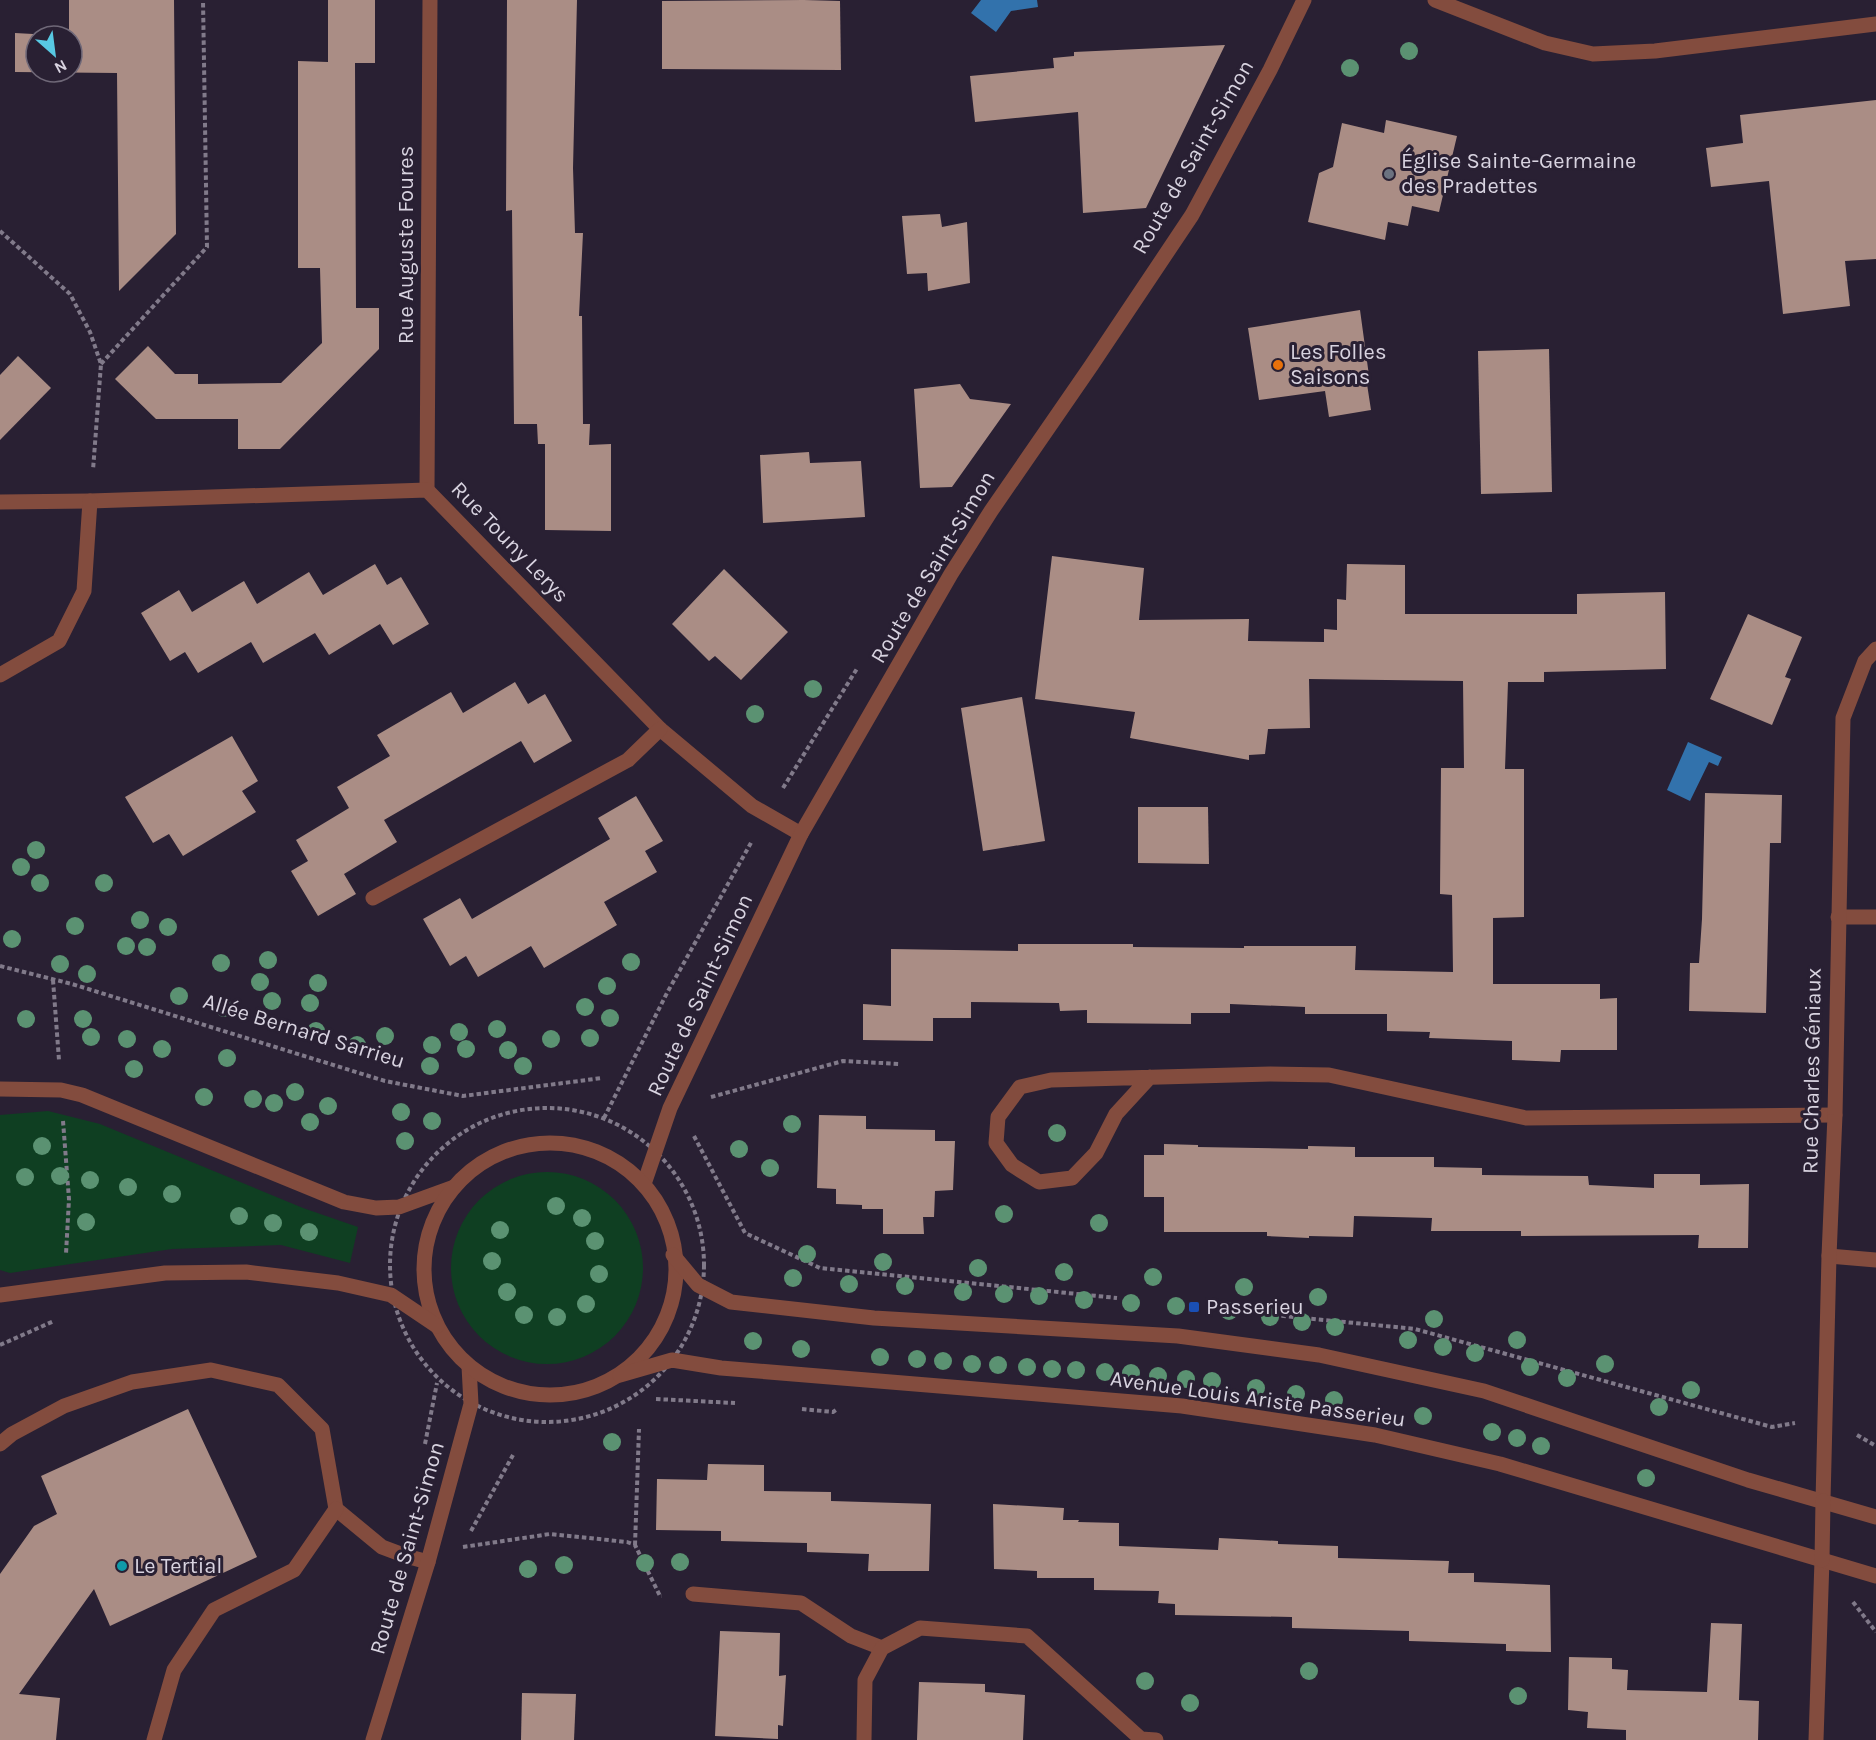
<svg xmlns="http://www.w3.org/2000/svg" width="1876" height="1740" font-family="Karla,sans-serif">
	<rect width="100%" height="100%" fill="#292033"/>
	<g fill="#0f3f22">
		<path d="M 48,1111 L 100,1124 L 303,1208 L 358,1227 L 350,1263 L 281,1245 L 172,1249 L 10,1273 L 0,1270 L 0,1115 Z"/>
		<circle cx="547" cy="1268" r="96"/>
	</g>
	<g fill="#3272ac">
		<path d="M 981,0 L 1037,0 L 1038,7 L 1011,11 L 996,32 L 971,13 Z"/>
		<path d="M 1688,742 L 1722,757 L 1718,766 L 1709,762 L 1690,801 L 1667,790 Z"/>
	</g>
	<g fill="#aa8d85" fill-rule="evenodd">
		<path d="M 69,0 L 174,0 L 176,234 L 119,291 L 117,73 L 15,72 L 15,33 L 69,36 ZM 36,36 L 72,36 L 72,72 L 36,72 Z"/>
		<path d="M 328,0 L 375,0 L 375,63 L 355,63 L 356,308 L 379,308 L 379,349 L 280,449 L 238,449 L 238,419 L 156,419 L 115,379 L 148,346 L 175,374 L 198,374 L 198,384 L 281,383 L 322,343 L 320,268 L 298,268 L 298,61 L 328,62 Z"/>
		<path d="M 507,0 L 577,0 L 573,168 L 575,233 L 583,233 L 579,316 L 582,316 L 583,424 L 590,424 L 589,445 L 611,444 L 611,531 L 545,530 L 545,444 L 538,444 L 537,424 L 514,424 L 512,210 L 506,211 Z"/>
		<path d="M 804,0 L 840,1 L 841,70 L 662,69 L 662,1 Z"/>
		<path d="M 1225,45 L 1146,208 L 1083,213 L 1078,112 L 975,122 L 970,76 L 1054,68 L 1053,58 L 1074,56 L 1074,52 Z"/>
		<path d="M 1876,100 L 1876,259 L 1845,261 L 1850,306 L 1783,314 L 1769,181 L 1711,187 L 1706,148 L 1743,143 L 1740,115 Z"/>
		<path d="M 1386,120 L 1457,136 L 1439,212 L 1412,206 L 1408,226 L 1388,222 L 1385,240 L 1308,222 L 1319,173 L 1333,167 L 1342,123 L 1384,133 Z"/>
		<path d="M 940,214 L 942,227 L 967,222 L 970,283 L 928,291 L 927,273 L 907,274 L 902,216 Z"/>
		<path d="M 1360,310 L 1370,383 L 1367,384 L 1371,410 L 1329,417 L 1325,391 L 1259,400 L 1248,328 Z"/>
		<path d="M 1549,349 L 1552,492 L 1481,494 L 1478,351 Z"/>
		<path d="M 18,356 L 51,388 L 0,440 L 0,375 Z"/>
		<path d="M 960,384 L 970,399 L 1011,404 L 952,487 L 920,488 L 914,389 Z"/>
		<path d="M 809,452 L 810,463 L 861,461 L 865,517 L 763,523 L 760,455 Z"/>
		<path d="M 1052,556 L 1144,568 L 1139,620 L 1249,619 L 1248,641 L 1324,642 L 1324,629 L 1337,630 L 1337,599 L 1346,600 L 1347,564 L 1405,565 L 1405,614 L 1577,614 L 1577,594 L 1665,592 L 1666,669 L 1544,672 L 1544,682 L 1508,682 L 1505,769 L 1524,769 L 1524,917 L 1493,918 L 1493,984 L 1600,984 L 1600,999 L 1617,998 L 1617,1050 L 1561,1050 L 1560,1062 L 1512,1060 L 1512,1041 L 1429,1038 L 1430,1032 L 1387,1031 L 1387,1014 L 1305,1014 L 1305,1007 L 1230,1004 L 1230,1013 L 1191,1013 L 1191,1024 L 1087,1023 L 1087,1010 L 1060,1011 L 1059,1003 L 971,1002 L 971,1018 L 933,1018 L 933,1041 L 863,1040 L 863,1004 L 891,1006 L 891,949 L 1018,951 L 1018,944 L 1133,944 L 1133,947 L 1244,948 L 1244,946 L 1356,946 L 1355,970 L 1453,972 L 1452,895 L 1440,894 L 1441,768 L 1464,768 L 1463,681 L 1309,679 L 1310,728 L 1268,729 L 1265,754 L 1249,755 L 1249,760 L 1130,738 L 1135,712 L 1035,699 Z"/>
		<path d="M 375,564 L 387,585 L 401,577 L 429,624 L 393,645 L 380,624 L 329,655 L 315,633 L 263,663 L 251,642 L 198,673 L 185,652 L 170,661 L 141,613 L 179,590 L 192,612 L 244,581 L 257,604 L 309,572 L 323,595 Z"/>
		<path d="M 724,569 L 788,632 L 741,680 L 715,656 L 709,661 L 672,624 Z"/>
		<path d="M 1748,614 L 1802,637 L 1785,677 L 1791,679 L 1772,725 L 1710,699 Z"/>
		<path d="M 515,682 L 528,704 L 545,694 L 572,741 L 534,763 L 521,741 L 384,820 L 397,842 L 344,874 L 356,894 L 318,916 L 291,871 L 308,861 L 296,840 L 349,808 L 337,787 L 390,756 L 377,735 L 451,692 L 463,713 Z"/>
		<path d="M 1022,697 L 1045,841 L 983,851 L 961,708 Z"/>
		<path d="M 232,736 L 258,781 L 242,791 L 256,812 L 183,856 L 169,834 L 153,843 L 125,797 Z"/>
		<path d="M 1705,793 L 1782,795 L 1781,843 L 1770,843 L 1766,1013 L 1689,1011 L 1690,963 L 1699,963 L 1702,919 Z"/>
		<path d="M 636,796 L 663,841 L 645,851 L 657,872 L 604,902 L 617,925 L 544,968 L 531,946 L 478,977 L 466,956 L 450,966 L 423,919 L 460,898 L 472,919 L 610,839 L 598,818 Z"/>
		<path d="M 1138,807 L 1208,807 L 1209,864 L 1138,863 Z"/>
		<path d="M 819,1115 L 866,1116 L 866,1129 L 935,1130 L 935,1141 L 955,1141 L 953,1190 L 935,1191 L 934,1217 L 923,1217 L 924,1234 L 883,1234 L 883,1209 L 862,1209 L 862,1205 L 836,1204 L 836,1189 L 817,1188 Z"/>
		<path d="M 1164,1144 L 1198,1145 L 1198,1147 L 1308,1149 L 1308,1146 L 1355,1147 L 1355,1157 L 1434,1157 L 1434,1167 L 1482,1168 L 1482,1175 L 1588,1176 L 1589,1185 L 1654,1188 L 1654,1174 L 1700,1174 L 1700,1185 L 1749,1184 L 1748,1248 L 1698,1248 L 1699,1235 L 1521,1236 L 1521,1231 L 1431,1231 L 1432,1218 L 1354,1216 L 1353,1237 L 1309,1236 L 1309,1238 L 1267,1236 L 1267,1232 L 1164,1232 L 1164,1197 L 1144,1197 L 1144,1155 L 1164,1155 Z"/>
		<path d="M 188,1409 L 257,1557 L 110,1626 L 94,1589 L 19,1694 L 60,1698 L 56,1740 L 0,1740 L 0,1574 L 34,1526 L 57,1514 L 41,1476 Z"/>
		<path d="M 708,1464 L 764,1465 L 764,1491 L 831,1492 L 831,1501 L 931,1504 L 929,1571 L 868,1571 L 869,1554 L 807,1552 L 807,1543 L 721,1541 L 721,1531 L 656,1530 L 657,1479 L 707,1480 Z"/>
		<path d="M 993,1504 L 1064,1508 L 1063,1520 L 1079,1520 L 1078,1522 L 1119,1523 L 1119,1546 L 1218,1550 L 1219,1538 L 1278,1541 L 1278,1544 L 1338,1546 L 1338,1558 L 1449,1561 L 1448,1573 L 1474,1573 L 1474,1582 L 1550,1585 L 1551,1652 L 1506,1651 L 1506,1644 L 1409,1641 L 1409,1631 L 1292,1628 L 1292,1617 L 1175,1615 L 1175,1604 L 1158,1603 L 1159,1591 L 1094,1590 L 1094,1578 L 1037,1578 L 1037,1571 L 994,1569 Z"/>
		<path d="M 1711,1623 L 1742,1624 L 1739,1700 L 1759,1701 L 1758,1740 L 1626,1740 L 1626,1730 L 1587,1728 L 1588,1712 L 1568,1710 L 1569,1657 L 1612,1658 L 1612,1669 L 1628,1670 L 1627,1690 L 1707,1692 Z"/>
		<path d="M 720,1631 L 780,1633 L 779,1676 L 786,1675 L 783,1726 L 778,1725 L 778,1739 L 715,1736 Z"/>
		<path d="M 919,1682 L 985,1684 L 985,1692 L 1025,1695 L 1023,1740 L 917,1740 Z"/>
		<path d="M 522,1693 L 576,1694 L 574,1740 L 521,1740 Z"/>
	</g>
	<g fill="none" stroke-linecap="round" stroke-linejoin="round">
		<g stroke="#817a8a" stroke-width="4" stroke-dasharray="4.5 3" stroke-linecap="butt">
			<path d="M 0,231 L 70,294 L 90,332 L 101,364 L 93,470"/>
			<path d="M 101,364 L 207,247 L 203,0"/>
			<path d="M 783,788 L 858,667"/>
			<path d="M 0,966 L 72,984 L 385,1081 L 463,1096 L 602,1078"/>
			<path d="M 53,980 L 59,1060"/>
			<path d="M 711,1097 L 843,1061 L 900,1064"/>
			<circle cx="547" cy="1265" r="157"/>
			<path d="M 604,1118 L 667,993 L 752,841"/>
			<path d="M 63,1121 L 69,1199 L 66,1254"/>
			<path d="M 694,1136 L 745,1233 L 820,1268 L 1117,1298"/>
			<path d="M 1274,1315 L 1415,1329 L 1772,1427 L 1795,1423"/>
			<path d="M 0,1345 L 54,1321"/>
			<path d="M 656,1399 L 735,1403"/>
			<path d="M 802,1409 L 833,1412 L 836,1410"/>
			<path d="M 1857,1435 L 1876,1446"/>
			<path d="M 425,1444 L 437,1383"/>
			<path d="M 471,1531 L 513,1455"/>
			<path d="M 635,1545 L 639,1429"/>
			<path d="M 463,1547 L 550,1534 L 627,1542 L 635,1545 L 660,1596 L 662,1596"/>
			<path d="M 1853,1602 L 1876,1632"/>
		</g>
		<g stroke="#834c3e" stroke-width="15">
			<path d="M 0,1444 L 12,1434 L 64,1406 L 132,1382 L 211,1370 L 278,1385 L 322,1429 L 336,1509 L 382,1547 L 406,1556 L 428,1562"/>
			<path d="M 693,1594 L 801,1603 L 851,1636 L 882,1648"/>
			<path d="M 154,1740 L 174,1670 L 214,1610 L 294,1570 L 336,1509"/>
		</g>
		<g stroke="#834c3e" stroke-width="15">
			<path d="M 1435,0 L 1545,43 L 1593,54 L 1655,51 L 1876,24"/>
			<path d="M 427,490 L 430,0"/>
			<path d="M 0,502 L 90,501 L 427,490 L 660,729 L 752,806 L 801,834"/>
			<path d="M 0,675 L 59,641 L 84,591 L 90,501"/>
			<path d="M 373,898 L 628,760 L 660,729"/>
			<path d="M 1838,917 L 1876,917"/>
			<path d="M 1150,1077 L 1116,1114 L 1096,1153 L 1072,1178 L 1039,1182 L 1012,1165 L 996,1143 L 998,1117 L 1020,1087 L 1051,1080 L 1270,1074 L 1329,1075 L 1526,1118 L 1835,1115"/>
			<path d="M 645,1181 L 670,1108 L 801,834 L 951,574 L 991,511 L 1091,366 L 1192,215 L 1270,70 L 1304,0"/>
			<path d="M 1829,1256 L 1876,1260"/>
			<path d="M 1823,1501 L 1829,1256 L 1835,1115 L 1843,718 L 1865,661 L 1876,649"/>
			<path d="M 373,1740 L 428,1562 L 471,1404 L 469,1366"/>
			<path d="M 864,1740 L 865,1680 L 882,1648 L 920,1628 L 1027,1636 L 1141,1739 L 1156,1740"/>
			<path d="M 1816,1740 L 1822,1560"/>
		</g>
		<g stroke="#834c3e" stroke-width="15">
			<path d="M 0,1089 L 61,1090 L 82,1095 L 344,1202 L 376,1208 L 399,1207 L 454,1187"/>
			<circle cx="550" cy="1269" r="126"/>
			<path d="M 673,1255 L 698,1285 L 731,1302 L 874,1318 L 1178,1336 L 1319,1355 L 1484,1391 L 1748,1480 L 1876,1517"/>
			<path d="M 0,1295 L 165,1273 L 246,1272 L 338,1283 L 391,1295 L 437,1326"/>
			<path d="M 620,1375 L 672,1360 L 721,1368 L 1182,1406 L 1375,1435 L 1500,1464 L 1876,1576"/>
			<path d="M 1822,1560 L 1823,1501"/>
		</g>
	</g>
	<g fill="#5b9272">
		<circle cx="1409" cy="51" r="9"/>
		<circle cx="1350" cy="68" r="9"/>
		<circle cx="813" cy="689" r="9"/>
		<circle cx="755" cy="714" r="9"/>
		<circle cx="36" cy="850" r="9"/>
		<circle cx="21" cy="867" r="9"/>
		<circle cx="40" cy="883" r="9"/>
		<circle cx="104" cy="883" r="9"/>
		<circle cx="140" cy="920" r="9"/>
		<circle cx="75" cy="926" r="9"/>
		<circle cx="168" cy="927" r="9"/>
		<circle cx="12" cy="939" r="9"/>
		<circle cx="126" cy="946" r="9"/>
		<circle cx="147" cy="947" r="9"/>
		<circle cx="268" cy="960" r="9"/>
		<circle cx="631" cy="962" r="9"/>
		<circle cx="221" cy="963" r="9"/>
		<circle cx="60" cy="964" r="9"/>
		<circle cx="87" cy="974" r="9"/>
		<circle cx="260" cy="982" r="9"/>
		<circle cx="318" cy="983" r="9"/>
		<circle cx="607" cy="986" r="9"/>
		<circle cx="179" cy="996" r="9"/>
		<circle cx="272" cy="1001" r="9"/>
		<circle cx="310" cy="1003" r="9"/>
		<circle cx="585" cy="1007" r="9"/>
		<circle cx="224" cy="1008" r="9"/>
		<circle cx="610" cy="1018" r="9"/>
		<circle cx="26" cy="1019" r="9"/>
		<circle cx="83" cy="1019" r="9"/>
		<circle cx="497" cy="1029" r="9"/>
		<circle cx="316" cy="1031" r="9"/>
		<circle cx="459" cy="1032" r="9"/>
		<circle cx="385" cy="1036" r="9"/>
		<circle cx="91" cy="1037" r="9"/>
		<circle cx="590" cy="1038" r="9"/>
		<circle cx="127" cy="1039" r="9"/>
		<circle cx="551" cy="1039" r="9"/>
		<circle cx="357" cy="1045" r="9"/>
		<circle cx="432" cy="1045" r="9"/>
		<circle cx="162" cy="1049" r="9"/>
		<circle cx="466" cy="1049" r="9"/>
		<circle cx="508" cy="1050" r="9"/>
		<circle cx="227" cy="1058" r="9"/>
		<circle cx="430" cy="1066" r="9"/>
		<circle cx="523" cy="1066" r="9"/>
		<circle cx="134" cy="1069" r="9"/>
		<circle cx="295" cy="1092" r="9"/>
		<circle cx="204" cy="1097" r="9"/>
		<circle cx="253" cy="1099" r="9"/>
		<circle cx="274" cy="1103" r="9"/>
		<circle cx="328" cy="1106" r="9"/>
		<circle cx="401" cy="1112" r="9"/>
		<circle cx="432" cy="1121" r="9"/>
		<circle cx="310" cy="1122" r="9"/>
		<circle cx="792" cy="1124" r="9"/>
		<circle cx="1057" cy="1133" r="9"/>
		<circle cx="405" cy="1141" r="9"/>
		<circle cx="42" cy="1146" r="9"/>
		<circle cx="739" cy="1149" r="9"/>
		<circle cx="770" cy="1168" r="9"/>
		<circle cx="60" cy="1176" r="9"/>
		<circle cx="25" cy="1177" r="9"/>
		<circle cx="90" cy="1180" r="9"/>
		<circle cx="128" cy="1187" r="9"/>
		<circle cx="172" cy="1194" r="9"/>
		<circle cx="556" cy="1206" r="9"/>
		<circle cx="1004" cy="1214" r="9"/>
		<circle cx="239" cy="1216" r="9"/>
		<circle cx="582" cy="1218" r="9"/>
		<circle cx="86" cy="1222" r="9"/>
		<circle cx="273" cy="1223" r="9"/>
		<circle cx="1099" cy="1223" r="9"/>
		<circle cx="500" cy="1230" r="9"/>
		<circle cx="309" cy="1232" r="9"/>
		<circle cx="595" cy="1241" r="9"/>
		<circle cx="807" cy="1254" r="9"/>
		<circle cx="492" cy="1261" r="9"/>
		<circle cx="883" cy="1262" r="9"/>
		<circle cx="978" cy="1268" r="9"/>
		<circle cx="1064" cy="1272" r="9"/>
		<circle cx="599" cy="1274" r="9"/>
		<circle cx="1153" cy="1277" r="9"/>
		<circle cx="793" cy="1278" r="9"/>
		<circle cx="849" cy="1284" r="9"/>
		<circle cx="905" cy="1286" r="9"/>
		<circle cx="1244" cy="1287" r="9"/>
		<circle cx="507" cy="1292" r="9"/>
		<circle cx="963" cy="1292" r="9"/>
		<circle cx="1004" cy="1294" r="9"/>
		<circle cx="1039" cy="1296" r="9"/>
		<circle cx="1318" cy="1297" r="9"/>
		<circle cx="1084" cy="1300" r="9"/>
		<circle cx="1131" cy="1303" r="9"/>
		<circle cx="586" cy="1304" r="9"/>
		<circle cx="1176" cy="1306" r="9"/>
		<circle cx="1229" cy="1311" r="9"/>
		<circle cx="524" cy="1315" r="9"/>
		<circle cx="557" cy="1317" r="9"/>
		<circle cx="1270" cy="1317" r="9"/>
		<circle cx="1434" cy="1319" r="9"/>
		<circle cx="1302" cy="1322" r="9"/>
		<circle cx="1335" cy="1327" r="9"/>
		<circle cx="1408" cy="1340" r="9"/>
		<circle cx="1517" cy="1340" r="9"/>
		<circle cx="753" cy="1341" r="9"/>
		<circle cx="1443" cy="1347" r="9"/>
		<circle cx="801" cy="1349" r="9"/>
		<circle cx="1475" cy="1353" r="9"/>
		<circle cx="880" cy="1357" r="9"/>
		<circle cx="917" cy="1359" r="9"/>
		<circle cx="943" cy="1361" r="9"/>
		<circle cx="972" cy="1364" r="9"/>
		<circle cx="1605" cy="1364" r="9"/>
		<circle cx="998" cy="1365" r="9"/>
		<circle cx="1027" cy="1367" r="9"/>
		<circle cx="1530" cy="1367" r="9"/>
		<circle cx="1052" cy="1369" r="9"/>
		<circle cx="1076" cy="1370" r="9"/>
		<circle cx="1105" cy="1372" r="9"/>
		<circle cx="1131" cy="1373" r="9"/>
		<circle cx="1158" cy="1376" r="9"/>
		<circle cx="1567" cy="1378" r="9"/>
		<circle cx="1186" cy="1379" r="9"/>
		<circle cx="1212" cy="1381" r="9"/>
		<circle cx="1256" cy="1388" r="9"/>
		<circle cx="1691" cy="1390" r="9"/>
		<circle cx="1296" cy="1394" r="9"/>
		<circle cx="1334" cy="1400" r="9"/>
		<circle cx="1659" cy="1407" r="9"/>
		<circle cx="1423" cy="1416" r="9"/>
		<circle cx="1492" cy="1432" r="9"/>
		<circle cx="1517" cy="1438" r="9"/>
		<circle cx="612" cy="1442" r="9"/>
		<circle cx="1541" cy="1446" r="9"/>
		<circle cx="1646" cy="1478" r="9"/>
		<circle cx="680" cy="1562" r="9"/>
		<circle cx="645" cy="1563" r="9"/>
		<circle cx="564" cy="1565" r="9"/>
		<circle cx="528" cy="1569" r="9"/>
		<circle cx="1309" cy="1671" r="9"/>
		<circle cx="1145" cy="1681" r="9"/>
		<circle cx="1518" cy="1696" r="9"/>
		<circle cx="1190" cy="1703" r="9"/>
	</g>
	<circle fill="#6b7280" stroke="#292033" stroke-width="2" cx="1389" cy="174" r="6"/>
	<circle fill="#e8710a" stroke="#292033" stroke-width="2" cx="1278" cy="365" r="6"/>
	<rect fill="#1a4fb4" stroke="#292033" stroke-width="2" x="1188" y="1301" width="12" height="12" rx="3"/>
	<circle fill="#0f9aa8" stroke="#292033" stroke-width="2" cx="122" cy="1566" r="6"/>
	<g text-anchor="middle" dominant-baseline="central" stroke-width="6" stroke-linejoin="round" paint-order="stroke">
		<g font-size="22" fill="#d8d3e0" stroke="#292033">
			<text transform="translate(1193 157) rotate(-60)">Route de Saint-Simon</text>
			<text transform="translate(406 245) rotate(-90)">Rue Auguste Foures</text>
			<text transform="translate(510 542) rotate(46)">Rue Touny Lerys</text>
			<text transform="translate(933 567) rotate(-59)">Route de Saint-Simon</text>
			<text transform="translate(700 995) rotate(-65)">Route de Saint-Simon</text>
			<text transform="translate(304 1031) rotate(17)">Allée Bernard Sarrieu</text>
			<text transform="translate(1812 1071) rotate(-89)">Rue Charles Géniaux</text>
			<text transform="translate(1258 1399) rotate(8)">Avenue Louis Ariste Passerieu</text>
			<text transform="translate(407 1548) rotate(-74)">Route de Saint-Simon</text>
		</g>
		<g font-size="22" fill="#d8d3e0" stroke="#292033" text-anchor="start">
			<text x="1401" y="161">Église Sainte-Germaine<tspan x="1401" dy="25">des Pradettes</tspan></text>
			<text x="1290" y="352">Les Folles<tspan x="1290" dy="25">Saisons</tspan></text>
			<text x="1206" y="1307">Passerieu</text>
			<text x="134" y="1566">Le Tertial</text>
		</g>
	</g>
	<g transform="translate(54 54) rotate(152)"><circle r="28" fill="#292033" stroke="#6f6878" stroke-width="1.5"/>
	<path d="M0-4.5L10 22L0 15L-10 22Z" fill="#58c9e3"/>
	<text y="-9" font-size="16" font-weight="bold" text-anchor="middle" fill="#d8d3e0">N</text>
	</g>
</svg>
